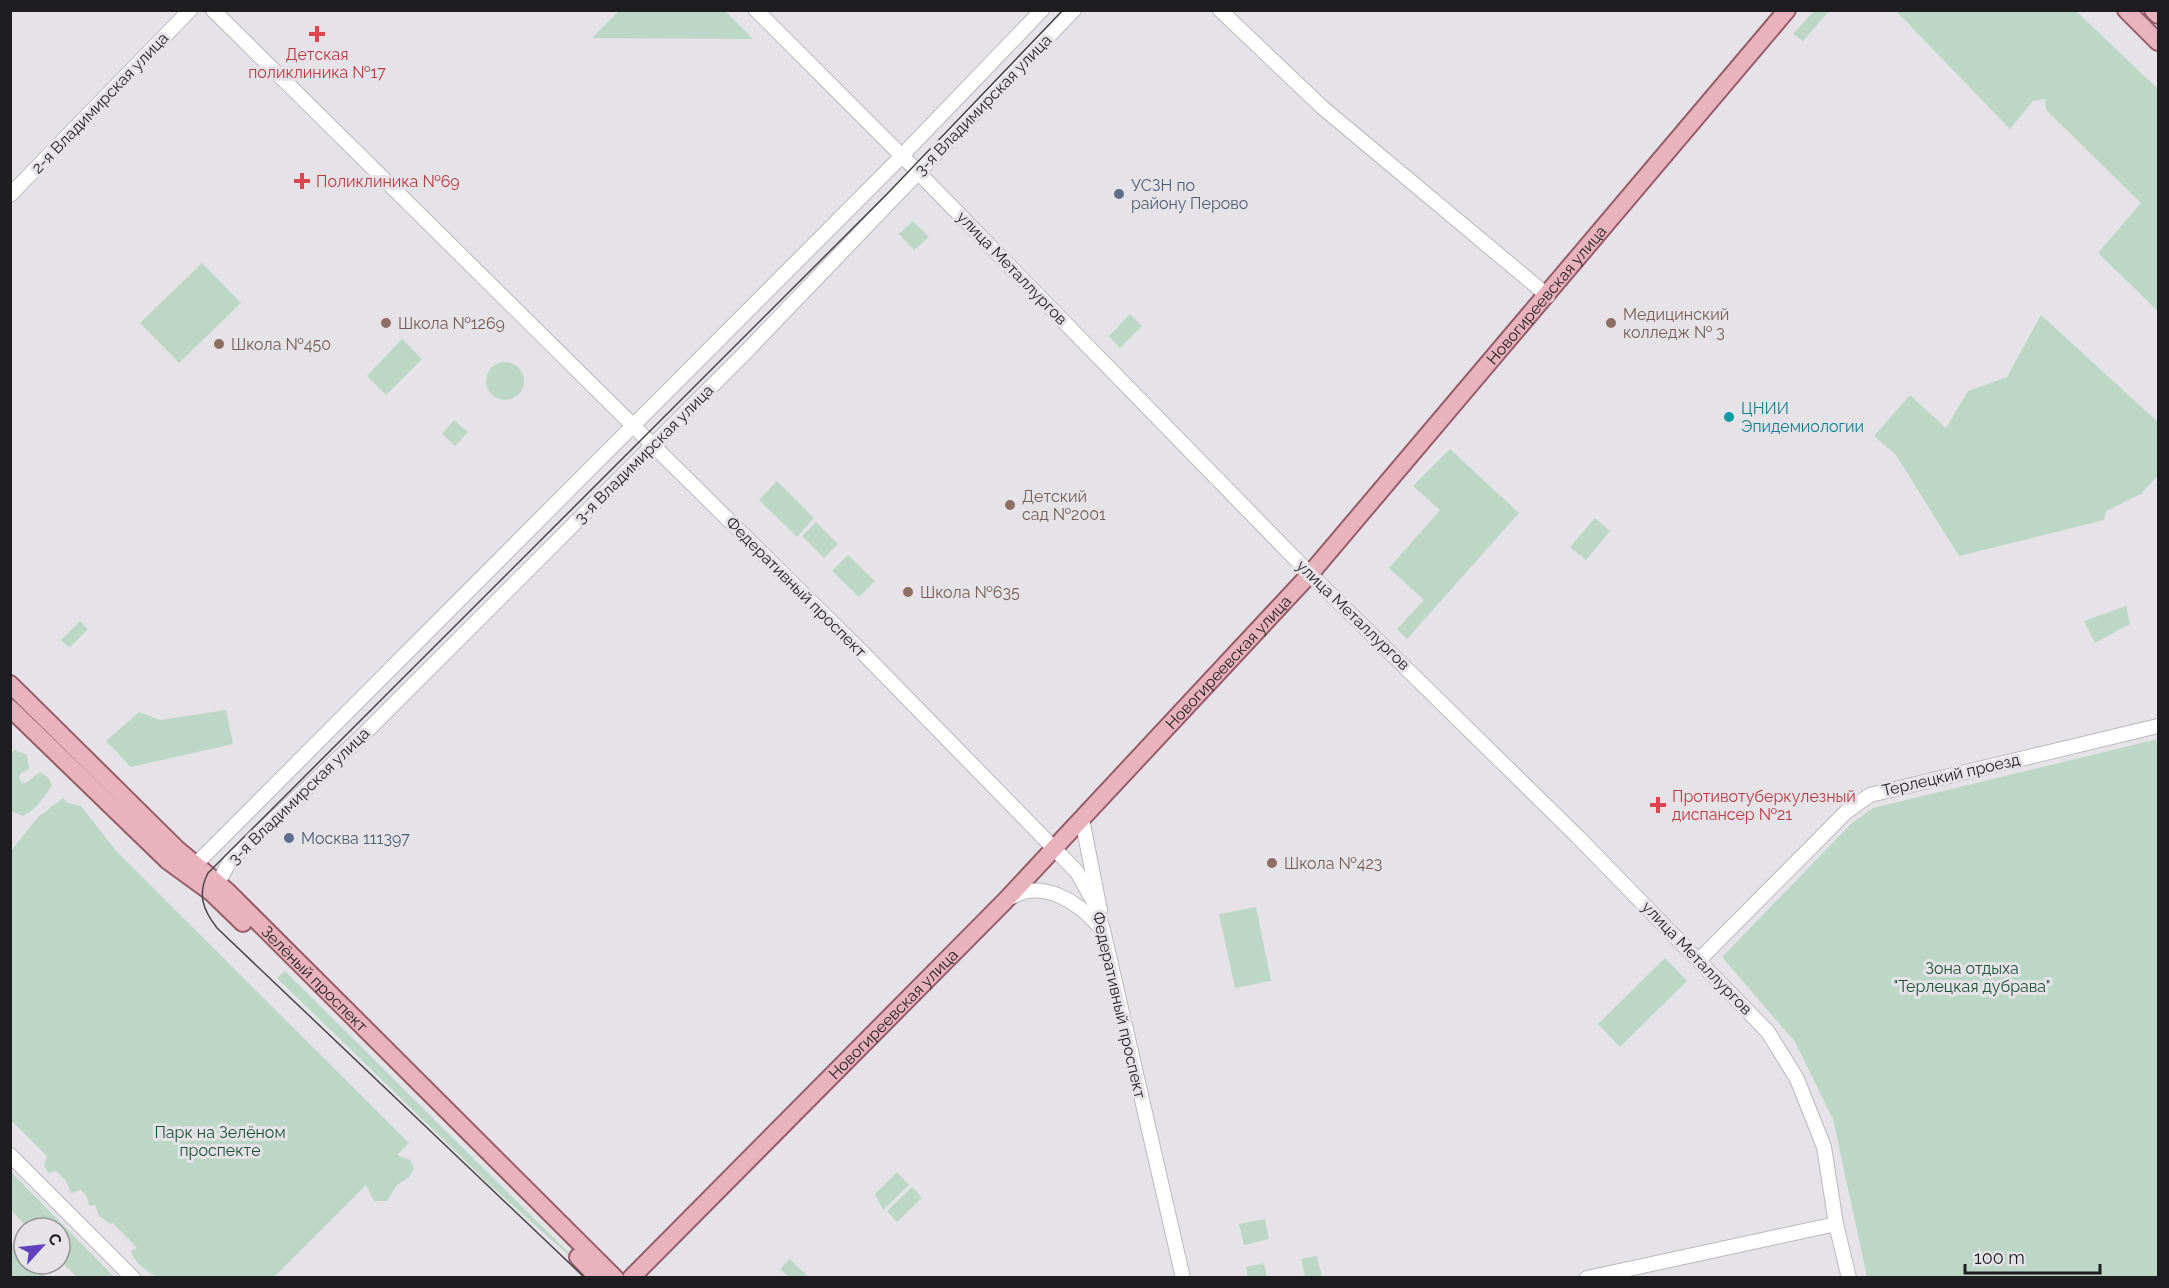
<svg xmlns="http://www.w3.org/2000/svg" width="2169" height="1288" font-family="Raleway,sans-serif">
	<rect width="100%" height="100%" fill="#e5e3e8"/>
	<g fill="#bdd7c6">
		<path d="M 724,10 L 753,39 L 592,38 L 619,11 Z"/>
		<path d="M 1814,11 L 1829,11 L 1803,41 L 1793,34 Z"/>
		<path d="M 1896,11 L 2076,11 L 2158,89 L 2158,311 L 2098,253 L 2141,203 L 2046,110 L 2045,99 L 2033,101 L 2010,129 Z"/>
		<path d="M 913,221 L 929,237 L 914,250 L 899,234 Z"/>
		<path d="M 202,263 L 241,303 L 179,363 L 140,323 Z"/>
		<path d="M 1130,314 L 1142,326 L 1120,348 L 1109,336 Z"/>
		<path d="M 2041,315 L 2158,422 L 2158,475 L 2141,494 L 2106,511 L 2104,520 L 1959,556 L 1896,455 L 1874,436 L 1910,395 L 1946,428 L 1968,391 L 2007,377 Z"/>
		<path d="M 402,339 L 422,359 L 386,395 L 367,376 Z"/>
		<circle cx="505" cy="381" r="19"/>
		<path d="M 454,420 L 468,432 L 455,446 L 442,434 Z"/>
		<path d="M 1450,449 L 1519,513 L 1407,639 L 1397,629 L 1424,600 L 1389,568 L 1440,510 L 1413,486 Z"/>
		<path d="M 777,481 L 814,518 L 797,537 L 759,500 Z"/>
		<path d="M 1595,518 L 1610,531 L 1586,560 L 1570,547 Z"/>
		<path d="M 816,522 L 838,544 L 824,558 L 802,536 Z"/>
		<path d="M 848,555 L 875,581 L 859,597 L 832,571 Z"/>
		<path d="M 2126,606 L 2130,624 L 2095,643 L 2084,621 Z"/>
		<path d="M 80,621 L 88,629 L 69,648 L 61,640 Z"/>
		<path d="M 226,710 L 233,744 L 131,767 L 106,741 L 139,712 L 160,720 Z"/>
		<path d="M 2158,739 L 2158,1277 L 1867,1277 L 1833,1119 L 1795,1042 L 1722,957 L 1852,823 L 1873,808 Z"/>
		<path d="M 15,750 L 27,755 L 29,769 L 21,773 L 19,778 L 21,782 L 26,783 L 40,772 L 48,777 L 52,786 L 35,808 L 23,816 L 11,811 L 11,753 Z"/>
		<path d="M 63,798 L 68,803 L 81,806 L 117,852 L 409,1143 L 397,1155 L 410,1160 L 414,1169 L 409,1177 L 397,1185 L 387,1201 L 374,1201 L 366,1185 L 274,1277 C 240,1278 195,1282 161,1278 C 151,1276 133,1262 131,1251 L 137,1248 L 113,1223 L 110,1224 L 99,1216 L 95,1205 L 89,1206 L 87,1197 L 81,1190 L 71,1193 L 66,1181 L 56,1171 L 48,1173 L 44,1165 L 47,1156 L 11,1120 L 11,851 L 38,817 Z"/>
		<path d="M 1256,907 L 1271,981 L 1235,988 L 1219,914 Z"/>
		<path d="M 1665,958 L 1687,981 L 1620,1047 L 1598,1024 Z"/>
		<path d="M 285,971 L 593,1277 L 489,1184 L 277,978 Z"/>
		<path d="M 10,1172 L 11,1172 L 114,1277 L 77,1277 L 60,1260 L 60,1228 L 28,1228 L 11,1210 Z"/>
		<path d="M 897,1172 L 909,1185 L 883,1210 L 875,1194 Z"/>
		<path d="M 912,1187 L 922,1198 L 897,1222 L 887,1211 Z"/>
		<path d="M 1265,1219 L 1269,1239 L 1244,1245 L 1239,1224 Z"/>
		<path d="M 10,1242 L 24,1255 L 24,1264 L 33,1264 L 46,1277 L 11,1277 Z"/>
		<path d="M 1317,1256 L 1322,1277 L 1305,1277 L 1301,1259 Z"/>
		<path d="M 790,1259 L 808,1277 L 789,1277 L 780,1269 Z"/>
		<path d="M 1264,1263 L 1267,1277 L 1248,1277 L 1246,1267 Z"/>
	</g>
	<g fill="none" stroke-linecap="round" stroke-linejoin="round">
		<defs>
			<g id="minor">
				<path d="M 213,10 L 868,658 L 1077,872 L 1095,904 L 1103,930 L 1183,1278"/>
				<path d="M 756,10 L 913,167 L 1310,574 L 1578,837 L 1768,1032 L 1797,1079 L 1824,1147 L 1836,1224 L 1849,1278"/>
				<path d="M 1220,10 L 1323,108 L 1548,296"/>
				<path d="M 10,195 L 190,10"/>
				<path d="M 1082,819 L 1100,910"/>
				<path d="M 188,872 L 892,166 L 1042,10"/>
				<path d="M 213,892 L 230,861 L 361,737 L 743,355 L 1074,10"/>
				<path d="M 1012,897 C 1043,879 1078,902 1099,926"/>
				<path d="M 1699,960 L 1846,812 L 1870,795 L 2158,726"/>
				<path d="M 10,1155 L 133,1278"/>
				<path d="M 1587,1278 L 1836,1224"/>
			</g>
			<g id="major">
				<path d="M 2126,10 L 2158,42"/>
				<path d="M 2153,10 L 2158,15"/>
				<path id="s1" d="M 10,684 L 178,850 L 228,892 L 615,1278"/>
				<path d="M 10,708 L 168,861 L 212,893 L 243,923"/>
				<path d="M 578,1257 L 598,1278"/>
				<path id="s2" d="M 631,1278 L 1005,901 L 1310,574 L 1787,10"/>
			</g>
		</defs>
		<use href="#minor" stroke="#bab8bd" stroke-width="16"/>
		<use href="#major" stroke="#975c6a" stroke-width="20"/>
		<use href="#minor" stroke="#fff" stroke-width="14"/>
		<use href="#major" stroke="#e8b2be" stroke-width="16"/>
		<path stroke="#464548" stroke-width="1.5" d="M 585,1278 L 217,928 C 203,910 197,894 208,873 L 887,194 L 1063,10"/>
	</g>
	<g fill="#e0444e" stroke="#e5e3e8" stroke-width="2">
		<path d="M314 25h6v6h6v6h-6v6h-6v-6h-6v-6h6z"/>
		<path d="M299 172h6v6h6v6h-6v6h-6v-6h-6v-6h6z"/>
		<path d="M1655 796h6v6h6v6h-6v6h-6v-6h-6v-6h6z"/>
	</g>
	<g fill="#5c6f8a" stroke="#e5e3e8" stroke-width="2">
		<circle cx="1119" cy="194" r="6"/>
		<circle cx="289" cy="838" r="6"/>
	</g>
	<g fill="#8d6e63" stroke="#e5e3e8" stroke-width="2">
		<circle cx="386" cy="323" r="6"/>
		<circle cx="1611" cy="323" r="6"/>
		<circle cx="219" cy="344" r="6"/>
		<circle cx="1010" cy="505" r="6"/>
		<circle cx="908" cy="592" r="6"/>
		<circle cx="1272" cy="863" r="6"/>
	</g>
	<circle fill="#0f9aa8" stroke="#e5e3e8" stroke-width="2" cx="1729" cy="417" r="6"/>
	<g text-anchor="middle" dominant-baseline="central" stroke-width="6" stroke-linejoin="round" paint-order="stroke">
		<g font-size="16" fill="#be3a42" stroke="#e5e3e8" text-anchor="start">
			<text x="317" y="54" text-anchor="middle">Детская<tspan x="317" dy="18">поликлиника №17</tspan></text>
			<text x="316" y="181">Поликлиника №69</text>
			<text x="1672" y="796">Противотуберкулезный<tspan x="1672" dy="18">диспансер №21</tspan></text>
		</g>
		<g font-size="16" fill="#1e1d1f" stroke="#e5e3e8">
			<text transform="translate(100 103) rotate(-46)">2-я Владимирская улица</text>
			<text transform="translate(983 105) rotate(-46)">3-я Владимирская улица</text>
			<text transform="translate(1012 268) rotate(46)">улица Металлургов</text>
			<text stroke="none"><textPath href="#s2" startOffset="1344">Новогиреевская улица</textPath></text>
			<text transform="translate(644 454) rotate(-45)">3-я Владимирская улица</text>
			<text transform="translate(796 587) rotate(45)">Федеративный проспект</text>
			<text transform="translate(1353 615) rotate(44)">улица Металлургов</text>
			<text stroke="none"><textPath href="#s2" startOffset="858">Новогиреевская улица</textPath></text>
			<text transform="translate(1951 775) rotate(-13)">Терлецкий проезд</text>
			<text transform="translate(299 796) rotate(-44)">3-я Владимирская улица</text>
			<text transform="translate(1697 958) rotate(46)">улица Металлургов</text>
			<text stroke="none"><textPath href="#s1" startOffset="424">Зелёный проспект</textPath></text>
			<text transform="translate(1119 1005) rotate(77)">Федеративный проспект</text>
			<text stroke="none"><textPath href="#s2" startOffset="372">Новогиреевская улица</textPath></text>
		</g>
		<g font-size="16" fill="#4e5e75" stroke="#e5e3e8" text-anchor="start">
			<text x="1131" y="185">УСЗН по<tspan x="1131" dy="18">району Перово</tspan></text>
			<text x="301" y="838">Москва 111397</text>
		</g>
		<g font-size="16" fill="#785e54" stroke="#e5e3e8" text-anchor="start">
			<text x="1623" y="314">Медицинский<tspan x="1623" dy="18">колледж № 3</tspan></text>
			<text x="398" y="323">Школа №1269</text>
			<text x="231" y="344">Школа №450</text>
			<text x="1022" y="496">Детский<tspan x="1022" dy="18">сад №2001</tspan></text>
			<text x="920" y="592">Школа №635</text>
			<text x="1284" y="863">Школа №423</text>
		</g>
		<g font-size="16" fill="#0d838f" stroke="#e5e3e8" text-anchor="start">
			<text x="1741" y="408">ЦНИИ<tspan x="1741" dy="18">Эпидемиологии</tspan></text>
		</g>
		<g font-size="16" fill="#1a5436" stroke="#e5e3e8">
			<text x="1972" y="968">Зона отдыха<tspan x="1972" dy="18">"Терлецкая дубрава"</tspan></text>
			<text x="220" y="1132">Парк на Зелёном<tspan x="220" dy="18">проспекте</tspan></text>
		</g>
	</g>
	<rect width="2169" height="1288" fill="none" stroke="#1e1d1f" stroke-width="24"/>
	<g transform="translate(42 1246) rotate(63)"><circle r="28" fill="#e5e3e8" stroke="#959498" stroke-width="1.5"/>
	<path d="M0-4.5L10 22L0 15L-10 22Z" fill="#6043bc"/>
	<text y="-9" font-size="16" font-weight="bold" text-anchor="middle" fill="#1e1d1f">С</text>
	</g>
	<path d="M1965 1264v9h135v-9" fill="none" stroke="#1e1d1f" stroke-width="3"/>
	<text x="1974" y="1264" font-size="18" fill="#1e1d1f" stroke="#e5e3e8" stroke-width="4.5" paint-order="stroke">100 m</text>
</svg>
